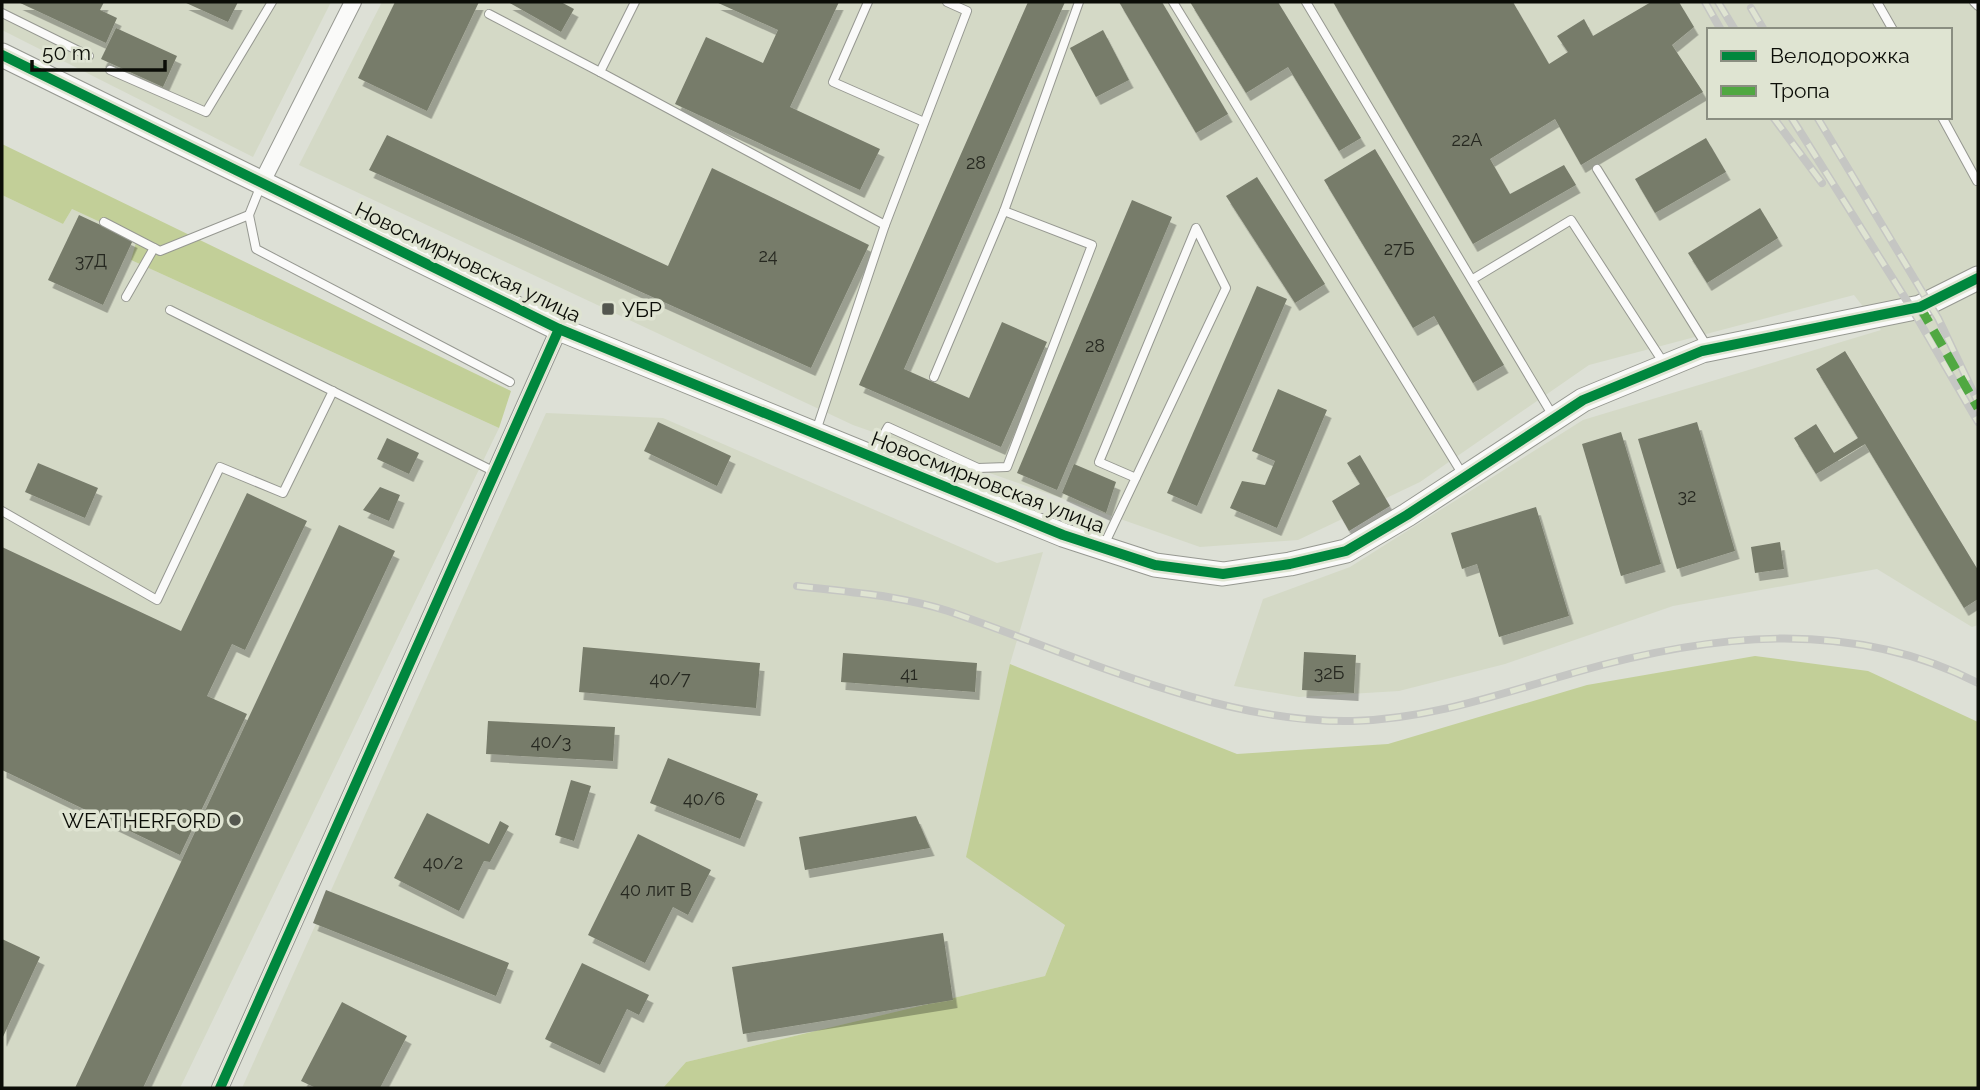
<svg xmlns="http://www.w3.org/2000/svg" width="1980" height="1090" font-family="Raleway,sans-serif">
	<defs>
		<filter id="shadow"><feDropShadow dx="4.5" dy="8" stdDeviation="0" flood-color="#0004"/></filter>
	</defs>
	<rect width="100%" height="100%" fill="#dde0d6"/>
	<g fill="#d4d9c6" fill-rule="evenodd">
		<path d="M 2,2 L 331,2 L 253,157 L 2,30 Z"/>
		<path d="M 382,2 L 1978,2 L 1978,625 L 1972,627 L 1877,569 L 1673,606 L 1505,664 L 1399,691 L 1299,697 L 1234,686 L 1263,599 L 1350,567 L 1583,420 L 1881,330 L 1854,295 L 1589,365 L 1420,482 L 1298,540 L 1200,547 L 853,425 L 299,165 ZM 1709,30 L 1950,30 L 1950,117 L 1709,117 Z"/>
		<path d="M 2,195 L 63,224 L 72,209 L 138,239 L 131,260 L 499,428 L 180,1088 L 2,1088 Z"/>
		<path d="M 546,413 L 663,418 L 997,563 L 1043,552 L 1010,664 L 1065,925 L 1045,976 L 686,1062 L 663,1088 L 242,1088 Z"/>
	</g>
	<g fill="#c2cf98">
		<path d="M 2,144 L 511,391 L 499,428 L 131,260 L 137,239 L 72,209 L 63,224 L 2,195 Z"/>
		<path d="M 1755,656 L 1868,671 L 1978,722 L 1978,1088 L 663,1088 L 686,1062 L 1045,976 L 1065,925 L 966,857 L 1010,664 L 1237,754 L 1388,744 L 1587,685 Z"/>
	</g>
	<g fill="#777b6b" filter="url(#shadow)">
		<path d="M 18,2 L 104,2 L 100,10 L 117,18 L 106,43 Z"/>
		<path d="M 184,2 L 238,2 L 228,22 Z"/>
		<path d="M 395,2 L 479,2 L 427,111 L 358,78 Z"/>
		<path d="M 508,2 L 561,2 L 574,9 L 561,32 Z"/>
		<path d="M 716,2 L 839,2 L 790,107 L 880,149 L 860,190 L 675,104 L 706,37 L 763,63 L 778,30 Z"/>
		<path d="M 1028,2 L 1065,2 L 904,369 L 969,398 L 1002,322 L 1047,342 L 1001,447 L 859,385 Z"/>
		<path d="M 1119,2 L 1162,2 L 1228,114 L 1196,133 Z"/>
		<path d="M 1190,2 L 1278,2 L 1361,138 L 1339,151 L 1288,67 L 1246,93 Z"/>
		<path d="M 1333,2 L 1513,2 L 1549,64 L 1568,52 L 1557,36 L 1584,19 L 1593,36 L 1651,2 L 1679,2 L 1694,27 L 1672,45 L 1703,92 L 1581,165 L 1555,119 L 1490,159 L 1510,194 L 1564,165 L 1576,185 L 1473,244 Z"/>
		<path d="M 116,28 L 177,56 L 163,87 L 101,59 Z"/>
		<path d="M 1103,30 L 1129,80 L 1096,97 L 1070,48 Z"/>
		<path d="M 387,135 L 668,266 L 712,168 L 869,245 L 811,368 L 369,170 Z"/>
		<path d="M 1706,138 L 1726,172 L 1655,213 L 1635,179 Z"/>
		<path d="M 1375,149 L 1504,365 L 1473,383 L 1434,316 L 1413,328 L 1324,180 Z"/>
		<path d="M 1257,177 L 1325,284 L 1295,303 L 1226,196 Z"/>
		<path d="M 1132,200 L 1172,217 L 1057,490 L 1017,473 Z"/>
		<path d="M 1760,208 L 1778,238 L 1707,283 L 1688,253 Z"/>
		<path d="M 79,215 L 133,240 L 103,305 L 48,280 Z"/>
		<path d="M 1257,286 L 1287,299 L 1197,506 L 1167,493 Z"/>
		<path d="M 1845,351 L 1978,570 L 1978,599 L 1964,608 L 1865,444 L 1816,474 L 1794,438 L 1816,424 L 1834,453 L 1858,438 L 1816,369 Z"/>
		<path d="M 1278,389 L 1327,410 L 1277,528 L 1230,508 L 1242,481 L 1265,485 L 1275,461 L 1252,451 Z"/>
		<path d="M 658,422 L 731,456 L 717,486 L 644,451 Z"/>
		<path d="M 1697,422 L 1735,551 L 1677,569 L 1638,439 Z"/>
		<path d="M 1621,432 L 1661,564 L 1621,576 L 1582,444 Z"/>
		<path d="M 387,438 L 419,453 L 409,474 L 377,459 Z"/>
		<path d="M 1360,455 L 1390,506 L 1349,531 L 1332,501 L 1360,484 L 1347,463 Z"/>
		<path d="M 38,463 L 98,488 L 85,518 L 25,492 Z"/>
		<path d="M 1074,464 L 1116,482 L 1106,513 L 1062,493 Z"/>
		<path d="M 380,487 L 400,495 L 389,521 L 363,510 Z"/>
		<path d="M 247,493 L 307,521 L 245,650 L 232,644 L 207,696 L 247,714 L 180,855 L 2,770 L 2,547 L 181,631 Z"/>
		<path d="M 1536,507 L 1569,616 L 1499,637 L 1477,564 L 1462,569 L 1451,533 Z"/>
		<path d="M 339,525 L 395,551 L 143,1088 L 75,1088 Z"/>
		<path d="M 1780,542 L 1784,569 L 1755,573 L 1751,547 Z"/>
		<path d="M 583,647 L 760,663 L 756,708 L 579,692 Z"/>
		<path d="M 1304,652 L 1356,655 L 1354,693 L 1302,690 Z"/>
		<path d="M 843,653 L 977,663 L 975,692 L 841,682 Z"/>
		<path d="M 488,721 L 615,727 L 613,761 L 486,754 Z"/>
		<path d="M 668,758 L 758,794 L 740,839 L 650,803 Z"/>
		<path d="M 571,780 L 591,786 L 574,841 L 555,835 Z"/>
		<path d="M 427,813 L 489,844 L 500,821 L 509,826 L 490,862 L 484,861 L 459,911 L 394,878 Z"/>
		<path d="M 916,816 L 930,848 L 805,870 L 799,837 Z"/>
		<path d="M 638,834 L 711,870 L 688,915 L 673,907 L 645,963 L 588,935 Z"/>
		<path d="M 326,890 L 509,963 L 496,996 L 313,923 Z"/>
		<path d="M 943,933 L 953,1000 L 743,1034 L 732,967 Z"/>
		<path d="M 2,939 L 40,957 L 2,1039 Z"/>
		<path d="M 582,963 L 649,995 L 639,1015 L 627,1009 L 600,1065 L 545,1039 Z"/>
		<path d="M 342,1002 L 407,1036 L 380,1088 L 316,1088 L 301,1081 Z"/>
	</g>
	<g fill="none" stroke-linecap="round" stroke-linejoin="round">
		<defs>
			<g id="lane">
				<path d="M 635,2 L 600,72 L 885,225 L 816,431"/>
				<path d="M 868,2 L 833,82 L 924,122"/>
				<path d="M 1173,2 L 1463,475"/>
				<path d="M 1306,2 L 1553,416"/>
				<path d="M 1877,2 L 1893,30"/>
				<path d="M 1974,2 L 1978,6"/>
				<path d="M 2,13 L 89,56"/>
				<path d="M 489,14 L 600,72"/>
				<path d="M 110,70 L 206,112 L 272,2"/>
				<path d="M 1942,117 L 1977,181"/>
				<path d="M 1597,169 L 1708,348"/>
				<path d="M 261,185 L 249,215 L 256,249 L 510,382"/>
				<path d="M 104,222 L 160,251 L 249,215"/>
				<path d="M 885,225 L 967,11 L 947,2"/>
				<path d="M 1473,279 L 1571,220 L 1665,365"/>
				<path d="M 126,297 L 154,248"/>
				<path d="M 170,310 L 495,472"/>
				<path d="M 934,377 L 1004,211 L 1079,2"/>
				<path d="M 873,454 L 888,427 L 978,468 L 969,495"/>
				<path d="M 978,468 L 1007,467 L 1092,245 L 1004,211"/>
				<path d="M 2,511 L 157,600 L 220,467 L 283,493 L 333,391"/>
				<path d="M 1104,545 L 1226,288 L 1196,228 L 1099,462 L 1136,478"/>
			</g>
			<g id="street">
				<path d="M 262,182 L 353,2"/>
				<path d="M 220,1088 L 559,329"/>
			</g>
			<path id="secondary" d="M 2,55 L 559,329 L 1063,535 L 1155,565 L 1223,574 L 1290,564 L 1346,551 L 1407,515 L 1583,400 L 1702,351 L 1920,307 L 1978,278"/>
		</defs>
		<use href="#lane" stroke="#969891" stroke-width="10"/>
		<use href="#street" stroke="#969891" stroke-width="18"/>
		<use href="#secondary" stroke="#969891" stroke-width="25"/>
		<use href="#lane" stroke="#fafaf9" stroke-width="8"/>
		<use href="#street" stroke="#fafaf9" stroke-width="16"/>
		<use href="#secondary" stroke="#fafaf9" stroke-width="23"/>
		<defs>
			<g id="rail">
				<path d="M 1705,2 L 1721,30"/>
				<path d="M 1718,2 L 1735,30"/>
				<path d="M 1751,8 L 1764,30"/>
				<path d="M 1773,117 L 1822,183"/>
				<path d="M 1791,117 L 1912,309 L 1978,422"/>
				<path d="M 1817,117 L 1938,318 L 1978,402"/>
				<path d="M 797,586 C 847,592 899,595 948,611 C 1072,654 1220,724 1353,721 C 1430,719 1500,694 1573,673 C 1709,634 1848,617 1978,683"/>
			</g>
		</defs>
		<use href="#rail" stroke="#c5c6c3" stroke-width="8"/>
		<use href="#rail" stroke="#dfe4d2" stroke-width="5" stroke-dasharray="16" stroke-linecap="butt"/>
		<path stroke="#50a841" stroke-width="9" stroke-dasharray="18 9" stroke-linecap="butt" d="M 1920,307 L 1978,408"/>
		<defs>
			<g id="cycleway">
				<path d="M 2,55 L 559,329 L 1063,535 L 1155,565 L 1223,574 L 1290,564 L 1346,551 L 1407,515 L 1583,400 L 1702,351 L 1920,307 L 1978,278"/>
				<path d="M 220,1088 L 559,329"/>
			</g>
		</defs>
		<use href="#cycleway" stroke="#dfe4d2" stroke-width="15"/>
		<use href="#cycleway" stroke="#00873e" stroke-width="10"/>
	</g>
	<g fill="#54574f" stroke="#dfe4d2" stroke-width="2.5">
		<rect x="601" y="302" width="14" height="14" rx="3.5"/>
		<circle cx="235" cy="820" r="7"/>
	</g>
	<g text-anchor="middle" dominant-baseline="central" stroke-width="7" stroke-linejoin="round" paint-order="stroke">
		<g font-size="18" fill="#262820">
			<text x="1467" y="139">22А</text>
			<text x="976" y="162">28</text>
			<text x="1399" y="248">27Б</text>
			<text x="768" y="255">24</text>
			<text x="91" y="260">37Д</text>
			<text x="1095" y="345">28</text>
			<text x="1687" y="495">32</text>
			<text x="1329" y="672">32Б</text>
			<text x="909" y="673">41</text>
			<text x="670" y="678">40/7</text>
			<text x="551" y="741">40/3</text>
			<text x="704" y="798">40/6</text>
			<text x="443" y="862">40/2</text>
			<text x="656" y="889">40 лит В</text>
		</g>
		<g font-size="21" fill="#0b0d07" stroke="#dfe4d2">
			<text transform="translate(468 262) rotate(26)">Новосмирновская улица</text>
			<text transform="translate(988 482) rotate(21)">Новосмирновская улица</text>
		</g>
		<g font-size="21" fill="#0b0d07" stroke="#dfe4d2" text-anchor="start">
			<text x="622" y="309">УБР</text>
			<text x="221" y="820" text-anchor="end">WEATHERFORD</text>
		</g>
	</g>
	<rect width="1980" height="1090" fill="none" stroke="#0b0d07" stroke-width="7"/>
	<rect x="1707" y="28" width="245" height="91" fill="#dfe4d2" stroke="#8a8e81" stroke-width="2"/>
	<rect x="1721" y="51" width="35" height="10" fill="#00873e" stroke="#8a8e81" stroke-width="2"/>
	<text x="1770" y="63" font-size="21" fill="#0b0d07">Велодорожка</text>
	<rect x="1721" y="86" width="35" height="10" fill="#50a841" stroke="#8a8e81" stroke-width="2"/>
	<text x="1770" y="98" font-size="21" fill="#0b0d07">Тропа</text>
	<path d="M32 60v10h133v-10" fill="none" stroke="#0b0d07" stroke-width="3.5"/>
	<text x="42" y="60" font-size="21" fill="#0b0d07" stroke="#dfe4d2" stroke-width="5" paint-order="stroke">50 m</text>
</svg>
